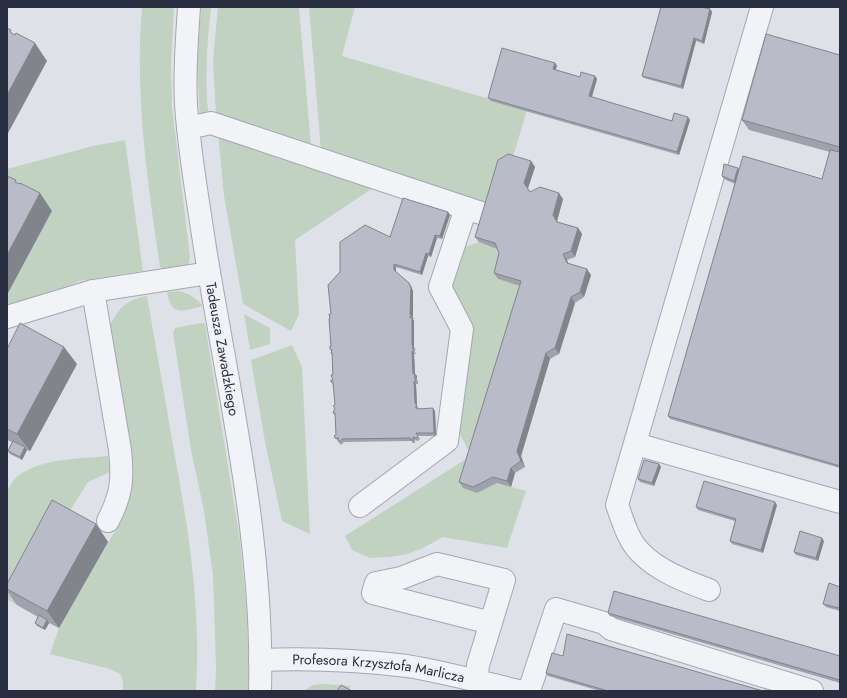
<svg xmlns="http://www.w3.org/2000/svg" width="847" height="698" font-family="Jost,sans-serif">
	<rect width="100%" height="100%" fill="#dfe1e8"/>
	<g fill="#c2d2c0">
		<path d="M 142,7 L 174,7 L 171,64 L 172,107 L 190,257 L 189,264 L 184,270 L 167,272 L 160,267 L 158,254 C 146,172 135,90 142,7 Z"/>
		<path d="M 201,7 L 211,7 C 207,42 205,76 208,111 L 200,117 L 197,67 Z"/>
		<path d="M 218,7 L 299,7 L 311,146 L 216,115 L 213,61 Z"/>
		<path d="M 309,7 L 355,7 L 342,56 L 527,110 L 512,160 L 489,207 L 321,151 Z"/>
		<path d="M 218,133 L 376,186 L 295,240 L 299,314 L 291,331 L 243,304 L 224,196 Z"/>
		<path d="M 125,140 L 143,271 L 80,281 L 33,301 L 7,306 L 7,295 L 52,211 L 7,187 L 7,169 L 93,146 Z"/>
		<path d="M 479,242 L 499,249 L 503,259 L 498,279 L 525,287 L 476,446 L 468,450 L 458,430 L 467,351 L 445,284 L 459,245 L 465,247 Z"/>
		<path d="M 178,291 C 189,293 195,297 203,306 C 183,311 171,317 167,292 Z"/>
		<path d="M 147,296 C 156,347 165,399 174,451 C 189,532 201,608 196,691 L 123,691 L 123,681 L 120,674 L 110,669 L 50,654 L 59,628 L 98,558 L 120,524 L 128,502 L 127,478 L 107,332 C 116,311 124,300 147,296 Z"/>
		<path d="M 244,314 L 270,328 L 270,344 L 250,350 Z"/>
		<path d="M 201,323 L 205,324 L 240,540 L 247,614 L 249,691 L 215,691 L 216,666 L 213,576 L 204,511 L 191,450 L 173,333 L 175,328 Z"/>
		<path d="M 292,345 L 302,367 L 310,534 L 282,521 L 265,442 L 251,360 Z"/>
		<path d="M 474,454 L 497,483 L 526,491 L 507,548 L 443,537 L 421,549 L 407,554 L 390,557 L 370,558 L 352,550 L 345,536 Z"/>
		<path d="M 108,456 L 110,472 L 88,482 L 65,518 L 17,605 L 7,599 L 7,490 C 11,485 14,478 19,475 C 43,458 79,459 108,456 Z"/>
		<path d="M 323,684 L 351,686 L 348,691 L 303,691 L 313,685 Z"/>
	</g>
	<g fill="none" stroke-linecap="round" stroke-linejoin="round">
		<defs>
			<g id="minor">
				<path id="s1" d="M 189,7 C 187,39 184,72 186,104 C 189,152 198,200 205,248 C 229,395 264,542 260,691"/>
				<path d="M 188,128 L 211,123 L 487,215"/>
				<path d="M 93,291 L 120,450 C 123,479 122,494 108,521"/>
				<path d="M 7,317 L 93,291 L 209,273"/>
				<path d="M 636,444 L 840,502"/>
				<path d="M 360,506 L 447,441 L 462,329 L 440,287 L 466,208"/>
				<path d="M 709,590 C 685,581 658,571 640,552 C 628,540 623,521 617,505 L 762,7"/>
				<path id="s2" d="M 260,660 C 309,658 358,660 407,666 C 444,672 481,682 518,691"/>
				<path d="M 479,691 L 476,681 L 478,665 L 504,580 L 437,564 L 401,578 L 376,583 L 373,593 L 491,623"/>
				<path d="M 529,691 L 556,609 L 604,623 L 611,629 L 812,691"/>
			</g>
		</defs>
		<use href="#minor" stroke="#a4a7b2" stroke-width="24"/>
		<use href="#minor" stroke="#f2f3f7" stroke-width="22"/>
	</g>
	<g fill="#9fa2ac">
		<path d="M 661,7 L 705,7 L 705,8 L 710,9 L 712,12 L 704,44 L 696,41 L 683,89 L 644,78 L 642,76 Z"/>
		<path d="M 840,55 L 840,468 L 670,419 L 668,416 L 735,184 L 724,179 L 722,176 L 739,170 L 822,179 L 830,152 L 749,130 L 742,120 Z"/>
		<path d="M 555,63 L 557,66 L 555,70 L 580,77 L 595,76 L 597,79 L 592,97 L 672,121 L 690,120 L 679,155 L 491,101 L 488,98 Z"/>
		<path d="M 531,161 L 535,167 L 528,188 L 530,192 L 563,199 L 557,221 L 558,222 L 578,228 L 582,234 L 575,257 L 567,260 L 568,264 L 591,275 L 584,297 L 575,303 L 559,354 L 550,359 L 521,456 L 525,467 L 515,473 L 511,487 L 497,483 L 477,493 L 463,488 L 459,482 L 520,286 L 498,279 L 494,273 L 499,253 L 497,249 L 479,242 L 475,237 Z"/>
		<path d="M 448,212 L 450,215 L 442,239 L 437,238 L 431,257 L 428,256 L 422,275 L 396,267 L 396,272 L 409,283 L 411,286 L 413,291 L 413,317 L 414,319 L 413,319 L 414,321 L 414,347 L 416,350 L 414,350 L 416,354 L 414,354 L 415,374 L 417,376 L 417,380 L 418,381 L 418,384 L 416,384 L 417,406 L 419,409 L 435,411 L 436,436 L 418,436 L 420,439 L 418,441 L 415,440 L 415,443 L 413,443 L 411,441 L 344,442 L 341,445 L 334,436 L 336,435 L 335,415 L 333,413 L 335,408 L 335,405 L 334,385 L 331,382 L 333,380 L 332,355 L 331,353 L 331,351 L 330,349 L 331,346 L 331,314 L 390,237 Z"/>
		<path d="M 7,349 L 77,364 L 30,451 L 27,450 L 22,460 L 10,454 L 8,451 L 12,442 L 7,440 Z"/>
		<path d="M 659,464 L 661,467 L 654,486 L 640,482 L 638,479 Z"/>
		<path d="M 777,505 L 763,553 L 732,544 L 730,541 L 735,521 L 698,510 L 696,507 Z"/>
		<path d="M 96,524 L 108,542 L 59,628 L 49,623 L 45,630 L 37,626 L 35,623 L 38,617 L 17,605 L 7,591 L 7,584 Z"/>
		<path d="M 824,541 L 818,561 L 796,555 L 794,552 Z"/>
		<path d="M 840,587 L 840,611 L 826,607 L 823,604 Z"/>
		<path d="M 608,613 L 840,656 L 840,683 L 610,616 Z"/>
		<path d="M 563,656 L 763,691 L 600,691 L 548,676 L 546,673 Z"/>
	</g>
	<g fill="#82848c">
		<path d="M 710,9 L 712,12 L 704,44 L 702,41 Z"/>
		<path d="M 694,38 L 696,41 L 683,89 L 681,86 Z"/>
		<path d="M 35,43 L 47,61 L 7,135 L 7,95 Z"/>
		<path d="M 555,63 L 557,66 L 555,72 L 553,69 Z"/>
		<path d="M 595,76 L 597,79 L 591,99 L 589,96 Z"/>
		<path d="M 688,117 L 690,120 L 679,155 L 677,152 Z"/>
		<path d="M 531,161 L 535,167 L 528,188 L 524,183 Z"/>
		<path d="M 738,168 L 740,171 L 736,184 L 734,181 Z"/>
		<path d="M 40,193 L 52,211 L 7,295 L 7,255 Z"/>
		<path d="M 559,193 L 563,199 L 557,221 L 561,228 L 553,215 Z"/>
		<path d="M 448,212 L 450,215 L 442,239 L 440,236 Z"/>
		<path d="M 578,228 L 582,234 L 575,257 L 571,251 Z"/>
		<path d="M 435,235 L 437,238 L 431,257 L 429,254 Z"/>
		<path d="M 426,253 L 428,256 L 422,275 L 420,272 Z"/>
		<path d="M 563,254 L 567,260 L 570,269 L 567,263 Z"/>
		<path d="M 394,264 L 396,267 L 396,273 L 394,270 Z"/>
		<path d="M 587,269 L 591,275 L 584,297 L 580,292 Z"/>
		<path d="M 409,283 L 411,286 L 413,291 L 413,317 L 410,314 Z"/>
		<path d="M 571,297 L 575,303 L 559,354 L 555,348 Z"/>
		<path d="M 410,316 L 414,321 L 414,348 L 412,345 Z"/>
		<path d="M 64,347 L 77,364 L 30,451 L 17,434 Z"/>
		<path d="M 412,351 L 414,354 L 415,374 L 417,376 L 417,379 L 413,374 Z"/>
		<path d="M 546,353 L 550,359 L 521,456 L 525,467 L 521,461 L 517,451 Z"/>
		<path d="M 414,381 L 416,384 L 417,406 L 415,403 Z"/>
		<path d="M 433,408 L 435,411 L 436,436 L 434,433 Z"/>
		<path d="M 25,447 L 27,450 L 22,460 L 20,457 Z"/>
		<path d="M 659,464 L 661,467 L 654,486 L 652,483 Z"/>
		<path d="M 511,468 L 515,473 L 511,487 L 507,481 Z"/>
		<path d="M 775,502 L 777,505 L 763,553 L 761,550 Z"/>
		<path d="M 96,524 L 108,542 L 59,628 L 47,611 Z"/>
		<path d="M 822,538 L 824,541 L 818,561 L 816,558 Z"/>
		<path d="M 47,620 L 49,623 L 45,630 L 43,628 Z"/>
	</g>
	<g fill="#b9bcc8" stroke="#82848c">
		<path d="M 661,7 L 702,7 L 710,9 L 702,41 L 694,38 L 681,86 L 642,76 Z"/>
		<path d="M 7,28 L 11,30 L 10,32 L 15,35 L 16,33 L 35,43 L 7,95 Z"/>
		<path d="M 766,34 L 840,55 L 840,147 L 742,120 Z"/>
		<path d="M 502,48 L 555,63 L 553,69 L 580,77 L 581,72 L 595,76 L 589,96 L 672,121 L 674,113 L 688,117 L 677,152 L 488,98 Z"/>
		<path d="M 830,150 L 840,152 L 840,466 L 668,416 L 743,156 L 822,179 Z"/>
		<path d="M 508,154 L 531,161 L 524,183 L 530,192 L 540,187 L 559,193 L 553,215 L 557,222 L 578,228 L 571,251 L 563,254 L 567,263 L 587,269 L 580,292 L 571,297 L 555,348 L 546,353 L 517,451 L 521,461 L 511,468 L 507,481 L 493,477 L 473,487 L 459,482 L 521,281 L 494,273 L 499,253 L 495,243 L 475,237 L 498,160 Z"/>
		<path d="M 724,164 L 738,168 L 734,181 L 722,176 Z"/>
		<path d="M 7,176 L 16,180 L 15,182 L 20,184 L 20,183 L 40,193 L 7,255 Z"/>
		<path d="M 403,198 L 448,212 L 440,236 L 435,235 L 429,254 L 426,253 L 420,272 L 394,264 L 394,270 L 409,283 L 411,288 L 410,314 L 412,316 L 410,316 L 410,318 L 412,318 L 412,345 L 414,347 L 412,347 L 414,351 L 412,351 L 413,374 L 415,374 L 415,376 L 414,378 L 415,378 L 416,381 L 414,381 L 415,403 L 417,406 L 415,407 L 417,407 L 417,409 L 433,408 L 434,433 L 416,433 L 418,436 L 416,438 L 413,437 L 413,440 L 411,440 L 410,438 L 342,439 L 339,442 L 338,437 L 336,439 L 334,436 L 336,435 L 335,413 L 333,413 L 335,408 L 333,406 L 335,405 L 333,382 L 331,382 L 331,380 L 333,380 L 331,375 L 333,375 L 332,353 L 331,353 L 332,350 L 330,349 L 330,346 L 331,346 L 329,319 L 330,319 L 329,314 L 331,314 L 328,285 L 340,272 L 340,242 L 365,225 L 390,237 Z"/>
		<path d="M 20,323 L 64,347 L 17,434 L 7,429 L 7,349 Z"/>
		<path d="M 13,441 L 25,447 L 20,457 L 8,451 Z"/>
		<path d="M 644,460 L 659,464 L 652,483 L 638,479 Z"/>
		<path d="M 704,481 L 775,502 L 761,550 L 730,541 L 736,519 L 696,507 Z"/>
		<path d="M 52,500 L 96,524 L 47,611 L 7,589 L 7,584 Z"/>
		<path d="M 800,531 L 822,538 L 816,558 L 794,552 Z"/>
		<path d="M 829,583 L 840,587 L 840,604 L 839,608 L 823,604 Z"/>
		<path d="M 614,591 L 840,656 L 840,680 L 608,613 Z"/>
		<path d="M 39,615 L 47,620 L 43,628 L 35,623 Z"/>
		<path d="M 567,634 L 763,691 L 608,691 L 546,673 L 552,653 L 563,656 Z"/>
		<path d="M 341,685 L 352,691 L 337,691 Z"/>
	</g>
	<g text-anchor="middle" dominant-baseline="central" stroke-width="3" stroke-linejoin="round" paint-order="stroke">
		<g font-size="14" fill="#282d3f" stroke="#eef0f6">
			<text stroke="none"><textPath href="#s1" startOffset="345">Tadeusza Zawadzkiego</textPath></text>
			<text stroke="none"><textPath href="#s2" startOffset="119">Profesora Krzysztofa Marlicza</textPath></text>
		</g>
	</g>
	<rect width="847" height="698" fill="none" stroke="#282d3f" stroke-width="16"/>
</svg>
